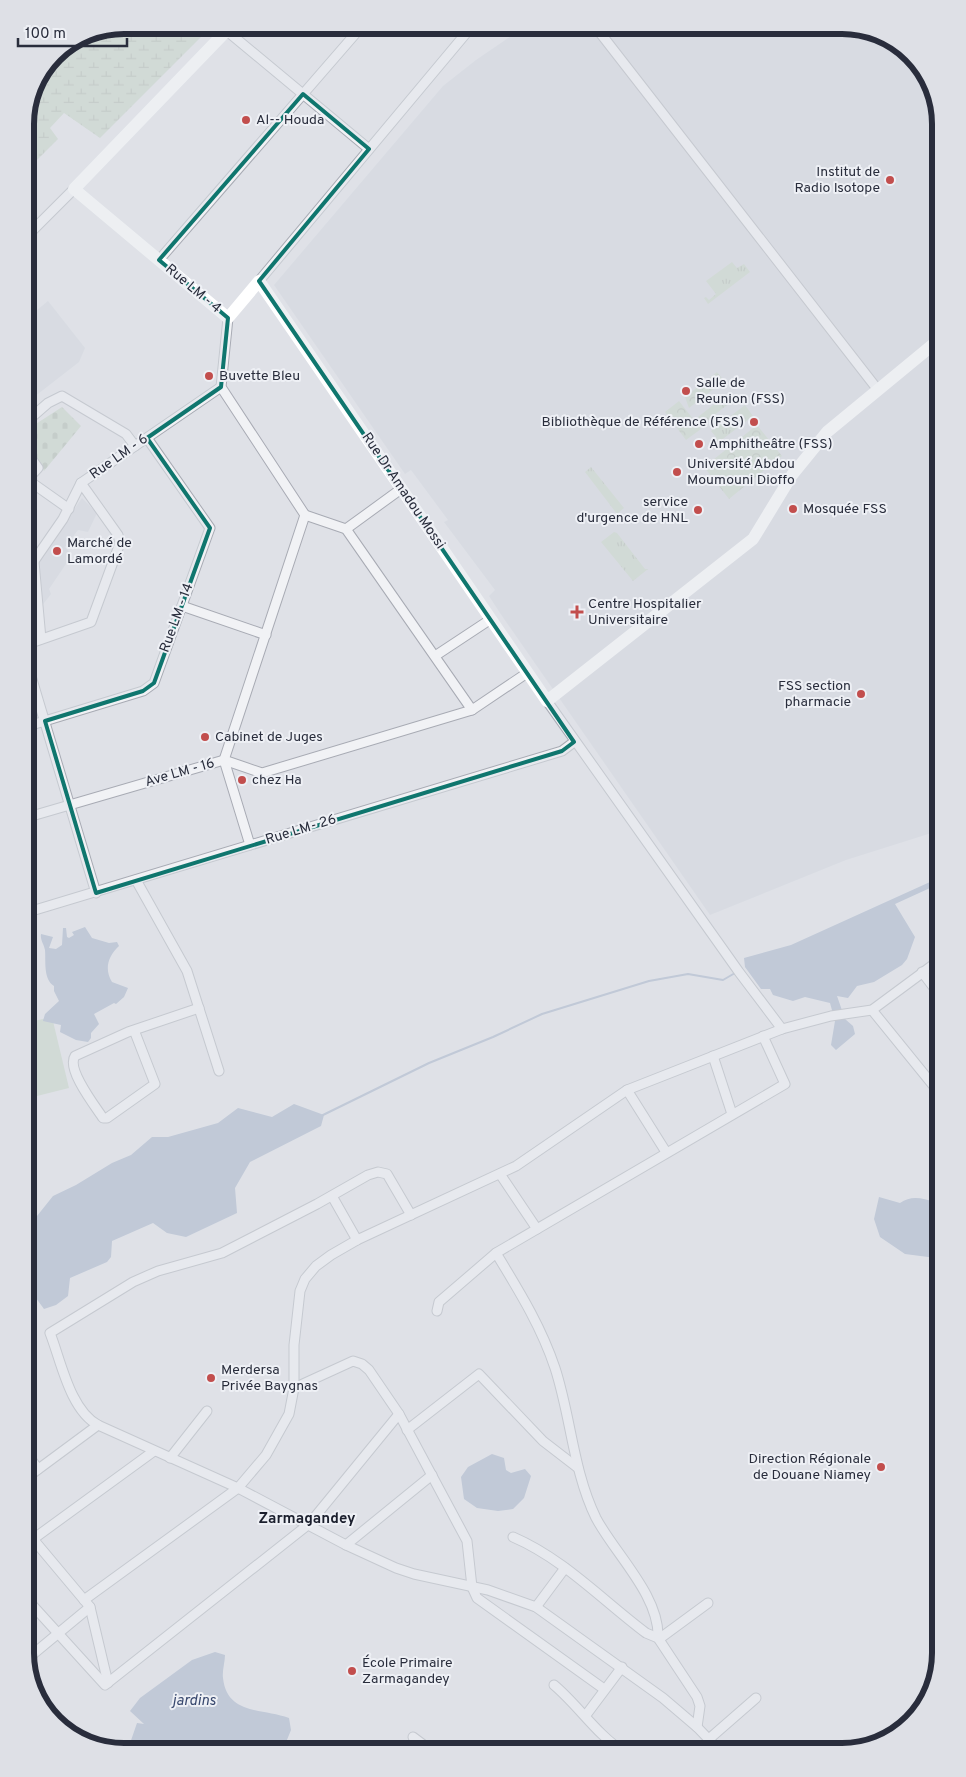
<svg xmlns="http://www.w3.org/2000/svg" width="966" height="1777" font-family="Overpass,sans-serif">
	<defs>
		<pattern id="grass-tufts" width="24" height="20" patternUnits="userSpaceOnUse" patternTransform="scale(1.25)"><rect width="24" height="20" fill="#c2d0c1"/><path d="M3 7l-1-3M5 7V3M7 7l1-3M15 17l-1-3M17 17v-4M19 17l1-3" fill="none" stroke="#a7b3a7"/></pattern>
		<pattern id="forest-crowns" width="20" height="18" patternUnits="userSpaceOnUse" patternTransform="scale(1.25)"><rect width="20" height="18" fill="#c2d0c1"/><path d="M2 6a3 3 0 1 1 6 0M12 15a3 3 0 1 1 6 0" fill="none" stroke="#a7b3a7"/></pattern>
		<pattern id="wetland-marsh" width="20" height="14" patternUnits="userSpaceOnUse" patternTransform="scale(1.25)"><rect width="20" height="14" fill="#c2d0c1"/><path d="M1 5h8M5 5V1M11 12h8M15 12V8" fill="none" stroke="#a7b3a7"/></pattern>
		<pattern id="cemetery-stones" width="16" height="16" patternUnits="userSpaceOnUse" patternTransform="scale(1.25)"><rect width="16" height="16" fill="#c2d0c1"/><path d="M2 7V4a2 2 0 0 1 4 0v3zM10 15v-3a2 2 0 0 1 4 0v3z" fill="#a7b3a7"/></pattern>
	</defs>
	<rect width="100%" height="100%" fill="#dfe1e7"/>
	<g fill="#d1d3dc">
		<path d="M 527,25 L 849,25 L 897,42 L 933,86 L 941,124 L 941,830 L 846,860 L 710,915 L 500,613 L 489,596 L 495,590 L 444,522 L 448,520 L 411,470 L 405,474 L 274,285 L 443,86 L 476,60 Z"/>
		<path d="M 48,301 L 85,348 L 79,362 L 25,404 L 25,320 Z"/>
		<path d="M 82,498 L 97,513 L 88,532 L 78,530 L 65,547 L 72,555 L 49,589 L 51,594 L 41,607 L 34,611 L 25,596 L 25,580 Z"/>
	</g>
	<g fill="url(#grass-tufts)">
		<path d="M 732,262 L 737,268 L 744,264 L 750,272 L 708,304 L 704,298 L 706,297 L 709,300 L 716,294 L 706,281 Z"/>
		<path d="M 722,398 L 727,405 L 703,424 L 698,417 Z"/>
		<path d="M 745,405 L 753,416 L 715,445 L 711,440 L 716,437 L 711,431 Z"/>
		<path d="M 591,467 L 624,508 L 617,514 L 585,472 Z"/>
		<path d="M 614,532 L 617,533 L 645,569 L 648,569 L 633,581 L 601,542 Z"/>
	</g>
	<g fill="url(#forest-crowns)">
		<path d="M 717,372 L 724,381 L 689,408 L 685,397 Z"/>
		<path d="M 679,401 L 701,429 L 686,440 L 665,412 Z"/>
		<path d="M 757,425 L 782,456 L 774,463 L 771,459 L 767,463 L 769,466 L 729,499 L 704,467 Z"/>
	</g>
	<path fill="url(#wetland-marsh)" d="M 124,25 L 209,25 L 211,27 L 100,138 L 64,113 L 50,128 L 58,139 L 28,169 L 25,164 L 25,117 L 33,86 L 54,54 L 86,32 Z"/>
	<path fill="url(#cemetery-stones)" d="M 62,407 L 81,426 L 44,471 L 25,445 L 25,431 Z"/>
	<path fill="#c2d0c1" d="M 52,1017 L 69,1088 L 25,1099 L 25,1023 Z"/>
	<g fill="#9daac4">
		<path d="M 941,877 L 941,883 L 895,904 L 915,937 L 907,959 L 902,965 L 874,982 L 857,986 L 848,998 L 837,996 L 845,1019 L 853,1026 L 855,1034 L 836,1050 L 831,1045 L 835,1021 L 830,1003 L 805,997 L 793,1001 L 773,995 L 770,989 L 761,989 L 745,967 L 744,958 L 791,945 Z"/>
		<path d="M 85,927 L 92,938 L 109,943 L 117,942 L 119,946 C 108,956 104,969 112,982 L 128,988 L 124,997 L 116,1004 L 114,1003 L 94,1014 L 99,1024 L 91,1033 L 91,1038 L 88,1042 L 76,1040 L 60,1032 L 61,1025 L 43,1021 L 45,1014 L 59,1001 L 54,991 L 54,986 C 43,979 46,961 45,950 C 44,944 40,940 41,934 L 53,937 L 49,948 L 56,949 L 62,945 L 63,928 L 66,928 L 67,937 L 69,938 L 74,935 L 72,932 Z"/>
		<path d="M 294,1104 L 324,1115 L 321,1126 L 250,1162 L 235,1188 L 237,1213 L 186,1237 L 167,1233 L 153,1223 L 112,1241 L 111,1257 L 107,1262 L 70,1278 L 68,1296 L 56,1305 L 44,1309 L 33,1294 L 25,1295 L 25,1231 L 53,1196 L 76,1185 L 112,1163 L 131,1155 L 152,1137 L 168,1137 L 218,1123 L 238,1108 L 272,1117 Z"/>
		<path d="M 879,1197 L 900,1203 C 911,1195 922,1198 935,1202 L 941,1199 L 941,1265 L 936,1258 L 905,1254 L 880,1237 L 874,1219 Z"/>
		<path d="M 492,1454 L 504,1458 L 506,1470 L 511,1473 L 525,1469 L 531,1476 L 524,1498 L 513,1509 L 498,1511 L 477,1508 L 464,1499 L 461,1477 L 468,1467 Z"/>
		<path d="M 215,1652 L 225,1655 C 225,1662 222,1671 223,1678 C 227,1715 262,1708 289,1718 L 291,1730 L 282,1752 L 127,1752 L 137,1723 L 144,1724 L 130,1711 L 140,1698 L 192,1660 Z"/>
	</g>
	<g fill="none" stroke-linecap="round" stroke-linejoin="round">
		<path stroke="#9daac4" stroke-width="2" d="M 323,1115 L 429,1063 L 493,1037 L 542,1014 L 649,981 L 688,974 L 723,980 L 735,973"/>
		<defs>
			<g id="street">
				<path d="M 594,25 L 878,390"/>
				<path d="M 473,26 L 488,25"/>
				<path d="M 227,31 L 369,149"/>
				<path d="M 25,238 L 74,189"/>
				<path d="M 159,260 L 363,25"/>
				<path d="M 259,281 L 473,25"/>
				<path d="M 25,423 L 48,403 L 62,396 L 126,434 L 135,446"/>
				<path d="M 28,480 L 69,509"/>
				<path d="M 25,482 L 38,468 L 25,450"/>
				<path d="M 305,515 L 346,529 L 472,710"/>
				<path d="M 346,529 L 401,489"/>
				<path d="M 25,556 L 34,562 L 41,639"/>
				<path d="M 25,574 L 63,519 L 81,483 L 221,387"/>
				<path d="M 182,606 L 266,635"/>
				<path d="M 25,645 L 91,622 L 120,543 L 118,535 L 81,483"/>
				<path d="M 25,656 L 96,893"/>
				<path d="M 435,656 L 491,619"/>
				<path d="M 547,701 L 739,972 L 782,1029"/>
				<path d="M 25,727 L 143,691 L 154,683 L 210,528 L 147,438"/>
				<path d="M 224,760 L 305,515 L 221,387 L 228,318"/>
				<path d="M 224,760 L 250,845"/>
				<path d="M 25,818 L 224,760 L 262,773 L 472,710 L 527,673"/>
				<path d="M 136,880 L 187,971 L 219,1071"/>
				<path d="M 25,913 L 562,751 L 574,742"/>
				<path d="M 922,972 L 941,997"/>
				<path d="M 872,1010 L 941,1095"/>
				<path d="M 134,1030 L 155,1084 L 107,1118 L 103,1118 C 95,1106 66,1069 75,1056 L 128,1032 L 199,1008"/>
				<path d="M 713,1056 L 732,1114"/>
				<path d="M 627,1090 L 666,1152"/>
				<path d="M 500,1174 L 537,1229"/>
				<path d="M 332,1196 L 357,1240"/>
				<path d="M 411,1215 L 387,1174 L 378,1172 L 368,1175 L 317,1204 L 222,1253 L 158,1271 L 133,1282 L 50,1333 C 61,1361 70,1410 98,1425 L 238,1488 L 346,1545 L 396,1568 L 414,1574 L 488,1590 L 536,1607 L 663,1698 L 697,1727 L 721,1752"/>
				<path d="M 496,1253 C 519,1291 541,1326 555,1368 C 571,1417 573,1471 596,1518 C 615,1554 660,1596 658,1638"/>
				<path d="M 437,1311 L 439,1302 L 496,1253 L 785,1084 L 763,1036"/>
				<path d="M 294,1388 L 353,1361 L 362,1364 L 369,1370 L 399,1414 L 467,1541 L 472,1587 L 477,1598 L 604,1689"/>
				<path d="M 407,1430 L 479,1374 L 543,1441 L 578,1468"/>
				<path d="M 25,1451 L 38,1469"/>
				<path d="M 170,1458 L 207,1411"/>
				<path d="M 25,1479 L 98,1425"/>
				<path d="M 513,1537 C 564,1559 602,1600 646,1633 L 658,1638 L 697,1697 L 700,1706 L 697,1727"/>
				<path d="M 33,1539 L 90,1607 L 108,1683"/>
				<path d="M 25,1545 L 154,1451"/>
				<path d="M 346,1545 L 432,1475"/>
				<path d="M 25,1597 L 105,1685 L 309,1524 L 399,1414"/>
				<path d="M 84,1600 L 238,1488 L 266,1455 L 289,1414 L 294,1388 L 294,1345 L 300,1291 L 305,1279 L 316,1266 L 331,1255 L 357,1240 L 516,1166 L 627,1090 L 782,1029 L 831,1016 L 872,1010 L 941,959"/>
				<path d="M 536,1607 L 565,1568"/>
				<path d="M 659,1639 L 708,1603"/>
				<path d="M 26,1660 L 90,1607"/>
				<path d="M 554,1685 C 578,1705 597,1735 624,1752"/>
				<path d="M 586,1715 L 622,1667"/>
				<path d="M 413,1737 L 433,1752"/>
				<path d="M 709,1739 L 756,1698"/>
			</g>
		</defs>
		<use href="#street" stroke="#a8abb4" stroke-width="11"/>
		<use href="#street" stroke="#f1f2f5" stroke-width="9"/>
		<path stroke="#fff" stroke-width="12" d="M 232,25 L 74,189 L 228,318 L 259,281 L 547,701 L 753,539 L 792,475 L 827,432 L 941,338"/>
	</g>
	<path d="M0 0H966V1777H0ZM 303,94 L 369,149 L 259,281 L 574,742 L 562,751 L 96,893 L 45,721 L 143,691 L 154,683 L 210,528 L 147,438 L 221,387 L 228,318 L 159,260 Z" fill="#dfe1e7" fill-opacity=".55" fill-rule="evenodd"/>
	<path fill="none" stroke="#0f766e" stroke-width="4" stroke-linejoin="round" d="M 303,94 L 369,149 L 259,281 L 574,742 L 562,751 L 96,893 L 45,721 L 143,691 L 154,683 L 210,528 L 147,438 L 221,387 L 228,318 L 159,260 Z"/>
	<g fill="#c24e4d" stroke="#eef0f5" stroke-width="2">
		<circle cx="246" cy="120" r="5"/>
		<circle cx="890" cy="180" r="5"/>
		<circle cx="209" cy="376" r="5"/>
		<circle cx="686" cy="391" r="5"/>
		<circle cx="754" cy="422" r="5"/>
		<circle cx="699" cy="444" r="5"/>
		<circle cx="677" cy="472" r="5"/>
		<circle cx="793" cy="509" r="5"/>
		<circle cx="698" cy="510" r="5"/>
		<circle cx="57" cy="551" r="5"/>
		<path d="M574.5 604.5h5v5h5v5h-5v5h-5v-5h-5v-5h5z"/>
		<circle cx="861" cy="694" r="5"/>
		<circle cx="205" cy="737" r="5"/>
		<circle cx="242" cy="780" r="5"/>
		<circle cx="211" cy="1378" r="5"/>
		<circle cx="881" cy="1467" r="5"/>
		<circle cx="352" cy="1671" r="5"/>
	</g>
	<g text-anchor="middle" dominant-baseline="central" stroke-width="4" stroke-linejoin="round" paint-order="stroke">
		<g font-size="14" fill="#292d3c" stroke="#eef0f5" text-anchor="start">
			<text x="256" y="120">Al-- Houda</text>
			<text x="880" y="172" text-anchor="end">Institut de<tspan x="880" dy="16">Radio Isotope</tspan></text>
			<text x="219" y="376">Buvette Bleu</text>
			<text x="696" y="383">Salle de<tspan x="696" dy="16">Reunion (FSS)</tspan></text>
			<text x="744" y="422" text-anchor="end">Bibliothèque de Référence (FSS)</text>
			<text x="709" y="444">Amphitheâtre (FSS)</text>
			<text x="687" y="464">Université Abdou<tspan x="687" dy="16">Moumouni Dioffo</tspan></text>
			<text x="688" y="502" text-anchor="end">service<tspan x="688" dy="16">d'urgence de HNL</tspan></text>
			<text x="803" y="509">Mosquée FSS</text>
			<text x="67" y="543">Marché de<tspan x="67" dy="16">Lamordé</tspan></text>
			<text x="588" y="604">Centre Hospitalier<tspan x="588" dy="16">Universitaire</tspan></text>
			<text x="851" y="686" text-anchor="end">FSS section<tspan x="851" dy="16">pharmacie</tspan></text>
			<text x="215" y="737">Cabinet de Juges</text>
			<text x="252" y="780">chez Ha</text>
			<text x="221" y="1370">Merdersa<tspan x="221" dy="16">Privée Baygnas</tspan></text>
			<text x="871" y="1459" text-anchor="end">Direction Régionale<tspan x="871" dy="16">de Douane Niamey</tspan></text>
			<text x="362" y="1663">École Primaire<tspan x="362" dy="16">Zarmagandey</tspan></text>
		</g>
		<g font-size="14" fill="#292d3c" stroke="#eef0f5">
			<text transform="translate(193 289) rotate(40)">Rue LM - 4</text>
			<text transform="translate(119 457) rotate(-35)">Rue LM - 6</text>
			<text transform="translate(403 491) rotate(56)">Rue Dr Amadou Mossi</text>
			<text transform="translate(177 618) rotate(-70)">Rue LM - 14</text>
			<text transform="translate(180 773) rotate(-16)">Ave LM - 16</text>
			<text transform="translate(301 830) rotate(-17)">Rue LM- 26</text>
		</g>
		<g font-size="15" font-weight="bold" fill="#1b1f2d" stroke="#eef0f5">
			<text x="307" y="1519">Zarmagandey</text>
		</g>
		<g font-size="15" font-style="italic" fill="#37476d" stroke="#eef0f5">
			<text x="194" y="1701">jardins</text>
		</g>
	</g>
	<path d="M0 0H966V1777H0ZM124 34H842A90 90 0 0 1 932 124V1653A90 90 0 0 1 842 1743H124A90 90 0 0 1 34 1653V124A90 90 0 0 1 124 34Z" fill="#dee0e6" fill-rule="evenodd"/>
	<path fill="none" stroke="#292d3c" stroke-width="6" d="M124 34H842A90 90 0 0 1 932 124V1653A90 90 0 0 1 842 1743H124A90 90 0 0 1 34 1653V124A90 90 0 0 1 124 34Z"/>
	<path d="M18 38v8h109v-8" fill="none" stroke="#292d3c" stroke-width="2.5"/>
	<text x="25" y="38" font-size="15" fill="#292d3c" stroke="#eef0f5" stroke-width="4" paint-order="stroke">100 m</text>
</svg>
